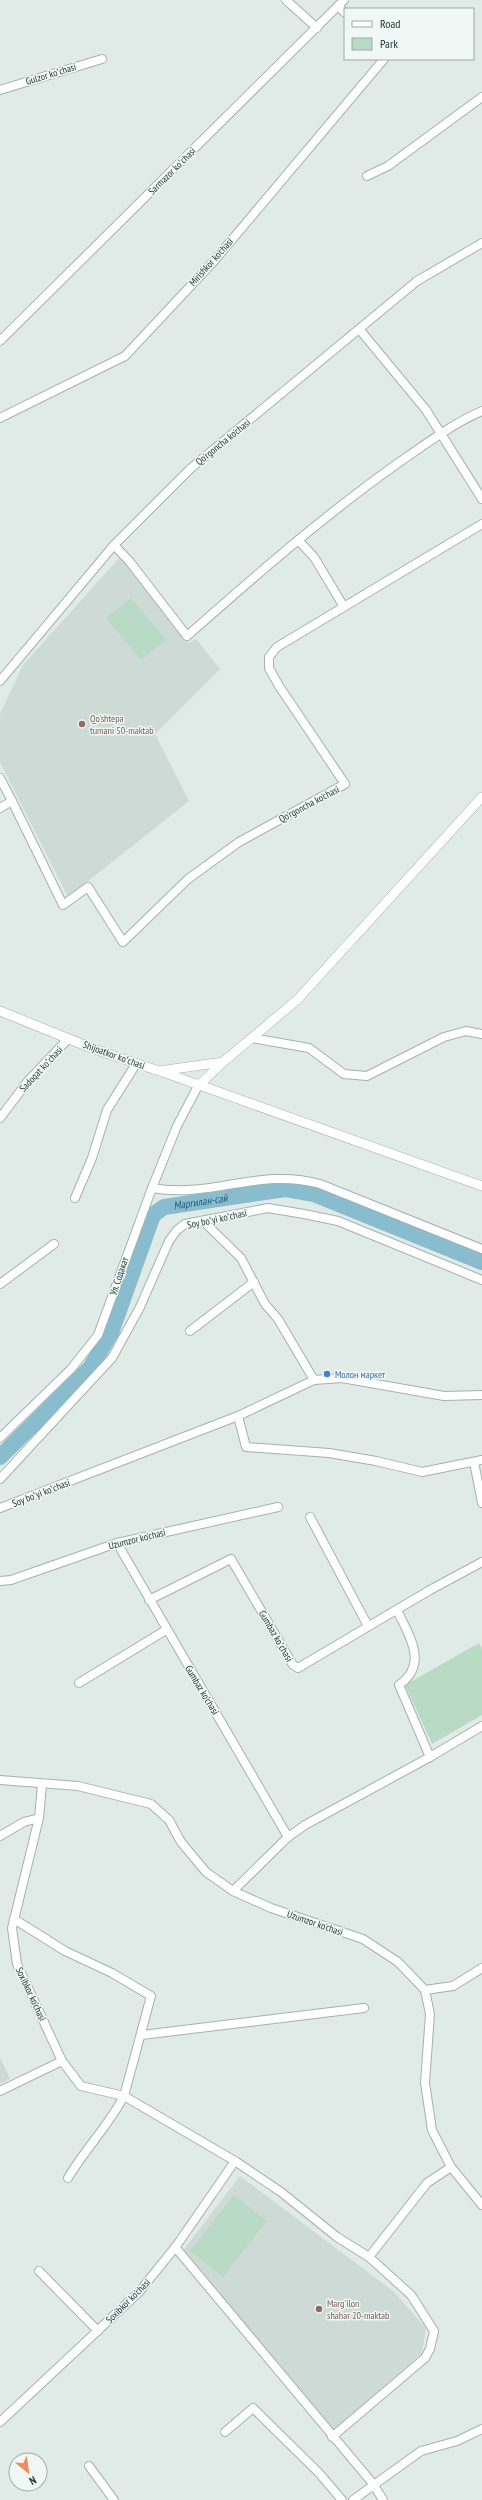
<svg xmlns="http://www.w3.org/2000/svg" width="482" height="2500" font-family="'PT Sans Narrow',sans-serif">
	<rect width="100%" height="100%" fill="#e0ebe7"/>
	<g fill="#cedad6">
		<path d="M 120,557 L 189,643 L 196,639 L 220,669 L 155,734 L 189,801 L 68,897 L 0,762 L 0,714 L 23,665 Z"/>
		<path d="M 0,2057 L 10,2079 L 0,2084 Z"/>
		<path d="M 240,2176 L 393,2291 L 426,2328 L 422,2353 L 331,2432 L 182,2252 Z"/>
	</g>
	<g fill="#b9dbc5">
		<path d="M 131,598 L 166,640 L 141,660 L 106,618 Z"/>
		<path d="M 479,1643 L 482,1649 L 482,1715 L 432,1744 L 405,1685 Z"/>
		<path d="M 234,2195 L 267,2221 L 223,2277 L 190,2251 Z"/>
	</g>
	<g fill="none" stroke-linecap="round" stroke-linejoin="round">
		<path stroke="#88bdcf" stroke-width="16" id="s1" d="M 0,1457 L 90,1368 L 111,1333 L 153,1215 L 164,1207 L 286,1189 L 314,1194 L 482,1262"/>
		<defs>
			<g id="minor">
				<path d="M 286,0 L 317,28"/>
				<path d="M 338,6 L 345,13"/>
				<path d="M 0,90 L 102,59"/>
				<path d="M 367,176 L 388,166 L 482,97"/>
				<path d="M 360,330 L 426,410 L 482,499"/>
				<path d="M 0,341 L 344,0"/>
				<path d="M 0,418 L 125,356 L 214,261 L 384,59"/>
				<path d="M 298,540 L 314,557 L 344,607"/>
				<path d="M 114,545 L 130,562 L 187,636 C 254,577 321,518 394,466 C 423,446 450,425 482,411"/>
				<path d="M 0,681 L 114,545 L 190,469 L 417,281 L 482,243"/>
				<path d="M 0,778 L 12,801 L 0,808"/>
				<path d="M 12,801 L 63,905 L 88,887 L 123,942 L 188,879 L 239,842 L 345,784 L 279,686 L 269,668 L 269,657 L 277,647 L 482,524"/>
				<path d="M 252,1038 L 309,1048 L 344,1074 L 367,1076 L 444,1037 L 466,1031 L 482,1034"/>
				<path d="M 0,1118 L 28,1081 L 68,1039"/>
				<path d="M 152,1188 C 211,1199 259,1167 320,1184 L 482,1249"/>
				<path d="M 75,1198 L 92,1158 L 107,1110 L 136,1064"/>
				<path d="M 203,1221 L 241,1258 L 265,1304 L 278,1319 L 314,1380"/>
				<path d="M 0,1284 L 54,1244"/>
				<path d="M 190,1331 L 254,1282"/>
				<path d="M 238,1416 L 246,1447 L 329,1453 L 376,1461 L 422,1472 L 482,1460"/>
				<path d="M 0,1438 L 71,1369 L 98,1335 L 152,1188 L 177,1126 L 198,1086"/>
				<path d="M 474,1462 L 482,1503"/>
				<path d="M 0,1479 L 112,1358 L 140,1307 L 169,1241 L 177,1230 L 185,1224 L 268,1208 L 304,1214 L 338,1221 L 482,1280"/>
				<path d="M 0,1508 L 238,1416 L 314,1380 L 342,1378 L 444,1396 L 482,1395"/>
				<path d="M 310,1517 L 368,1626"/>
				<path d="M 117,1543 L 288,1837"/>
				<path d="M 0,1581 L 11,1580 L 117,1543 L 278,1507"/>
				<path d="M 149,1600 L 231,1559 L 293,1665 L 298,1668 L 430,1590 L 482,1562"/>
				<path d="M 397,1610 C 409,1636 429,1664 399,1685 L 430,1757"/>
				<path d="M 79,1683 L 166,1630"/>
				<path d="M 0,1780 L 78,1786 L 151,1804 L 169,1820 L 181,1842 L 206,1872 L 233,1891 L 271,1908 L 363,1939 L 398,1962 L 425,1990 L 430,2014 L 425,2083 L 432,2130 L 451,2167 L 482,2205"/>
				<path d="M 42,1785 L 39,1818 L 12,1928 L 17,1964 L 62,2061 L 81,2086 L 124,2096 L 235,2161 L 281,2192 L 337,2237 L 369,2257"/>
				<path d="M 0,1836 L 24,1822 L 39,1818"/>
				<path d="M 233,1891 L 288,1837 L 305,1825 L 430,1757 L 482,1726"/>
				<path d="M 14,1919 L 65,1951 L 112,1973 L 151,1996 L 124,2096 C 109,2125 85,2149 68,2178"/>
				<path d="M 425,1990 L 453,1986 L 482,1968"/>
				<path d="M 142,2035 L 364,2008"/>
				<path d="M 0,2091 L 62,2061"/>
				<path d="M 175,2247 L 374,2485 L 383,2500"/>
				<path d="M 39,2271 L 98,2331"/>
				<path d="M 0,2422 L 139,2292 L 177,2245 L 235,2161"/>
				<path d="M 225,2432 L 253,2408 L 319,2473 L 342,2500"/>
				<path d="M 332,2437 L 425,2358 L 430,2349 L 434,2331 L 411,2295 L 369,2257 L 427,2183 L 451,2167"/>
				<path d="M 89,2466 L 114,2500"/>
				<path d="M 353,2500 L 421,2451 L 457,2441 L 482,2429"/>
			</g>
			<g id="tertiary">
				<path d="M 0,1011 L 94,1049 L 159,1071 L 223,1062 L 297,1000 L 482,797"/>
				<path d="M 160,1071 L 482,1186"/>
				<path d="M 198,1086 L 223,1062"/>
			</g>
		</defs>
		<use href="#minor" stroke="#a3b2ae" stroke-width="10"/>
		<use href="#tertiary" stroke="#a3b2ae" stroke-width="10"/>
		<use href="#minor" stroke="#fff" stroke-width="8"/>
		<use href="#tertiary" stroke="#fff" stroke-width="9"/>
	</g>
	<g fill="#8d6e63" stroke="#f0f7f4" stroke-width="1.5">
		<circle cx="82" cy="724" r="4"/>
		<circle cx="319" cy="2309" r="4"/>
	</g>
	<circle fill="#3f7fe0" stroke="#f0f7f4" stroke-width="1.5" cx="327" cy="1374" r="4"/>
	<g text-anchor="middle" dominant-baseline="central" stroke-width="3" stroke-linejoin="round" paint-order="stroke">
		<g font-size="10" fill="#213a36" stroke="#f0f7f4">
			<text transform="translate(51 74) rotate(-17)">Gulzor koʻchasi</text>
			<text transform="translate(172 171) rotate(-45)">Sarmazor koʻchasi</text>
			<text transform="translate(211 262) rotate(-48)">Mirishkor ko'chasi</text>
			<text transform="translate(223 442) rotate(-39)">Qo'rgoncha ko'chasi</text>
			<text transform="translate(309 804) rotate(-28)">Qo'rgoncha ko'chasi</text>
			<text transform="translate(114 1055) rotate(20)">Shijoatkor koʻchasi</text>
			<text transform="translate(41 1069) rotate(-47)">Sadoqat koʻchasi</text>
			<text transform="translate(217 1219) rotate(-12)">Soy boʻyi koʻchasi</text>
			<text transform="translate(119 1276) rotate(-71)">Ул. Содакат</text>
			<text transform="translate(41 1493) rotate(-21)">Soy boʻyi koʻchasi</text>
			<text transform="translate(137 1539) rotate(-14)">Uzumzor ko'chasi</text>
			<text transform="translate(276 1636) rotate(60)">Gumbaz koʻchasi</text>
			<text transform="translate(202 1690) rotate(59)">Gumbaz ko'chasi</text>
			<text transform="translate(315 1923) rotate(19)">Uzumzor ko'chasi</text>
			<text transform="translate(31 1994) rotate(65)">Soxibkor ko'chasi</text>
			<text transform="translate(128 2301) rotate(-45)">Soxibkor ko'chasi</text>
		</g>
		<g font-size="10" fill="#785e54" stroke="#f0f7f4" text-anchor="start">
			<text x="90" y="718">Qo'shtepa<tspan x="90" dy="12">tumani 50-maktab</tspan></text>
			<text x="327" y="2303">Marg'ilon<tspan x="327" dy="12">shahar 20-maktab</tspan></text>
		</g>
		<g font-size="10" fill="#366cbe" stroke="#f0f7f4" text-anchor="start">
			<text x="335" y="1374">Молон маркет</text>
		</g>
		<g font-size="11" font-style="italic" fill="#1d5e75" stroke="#f0f7f4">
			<text stroke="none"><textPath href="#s1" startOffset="343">Маргилан-сай</textPath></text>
		</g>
	</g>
	<rect x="344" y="8" width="130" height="52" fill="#f0f7f4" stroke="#9daba8"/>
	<rect x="352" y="21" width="20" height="6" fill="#ffffff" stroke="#9daba8"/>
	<text x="380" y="28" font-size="12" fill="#213a36">Road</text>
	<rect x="352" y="38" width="20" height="12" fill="#b9dbc5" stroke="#9daba8"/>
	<text x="380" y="48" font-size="12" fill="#213a36">Park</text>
	<g transform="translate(28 2472) rotate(151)"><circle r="19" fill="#f0f7f4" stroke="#9daba8"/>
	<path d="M0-3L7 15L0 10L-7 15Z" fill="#ef8c59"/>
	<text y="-6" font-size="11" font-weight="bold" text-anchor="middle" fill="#213a36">N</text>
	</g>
</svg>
